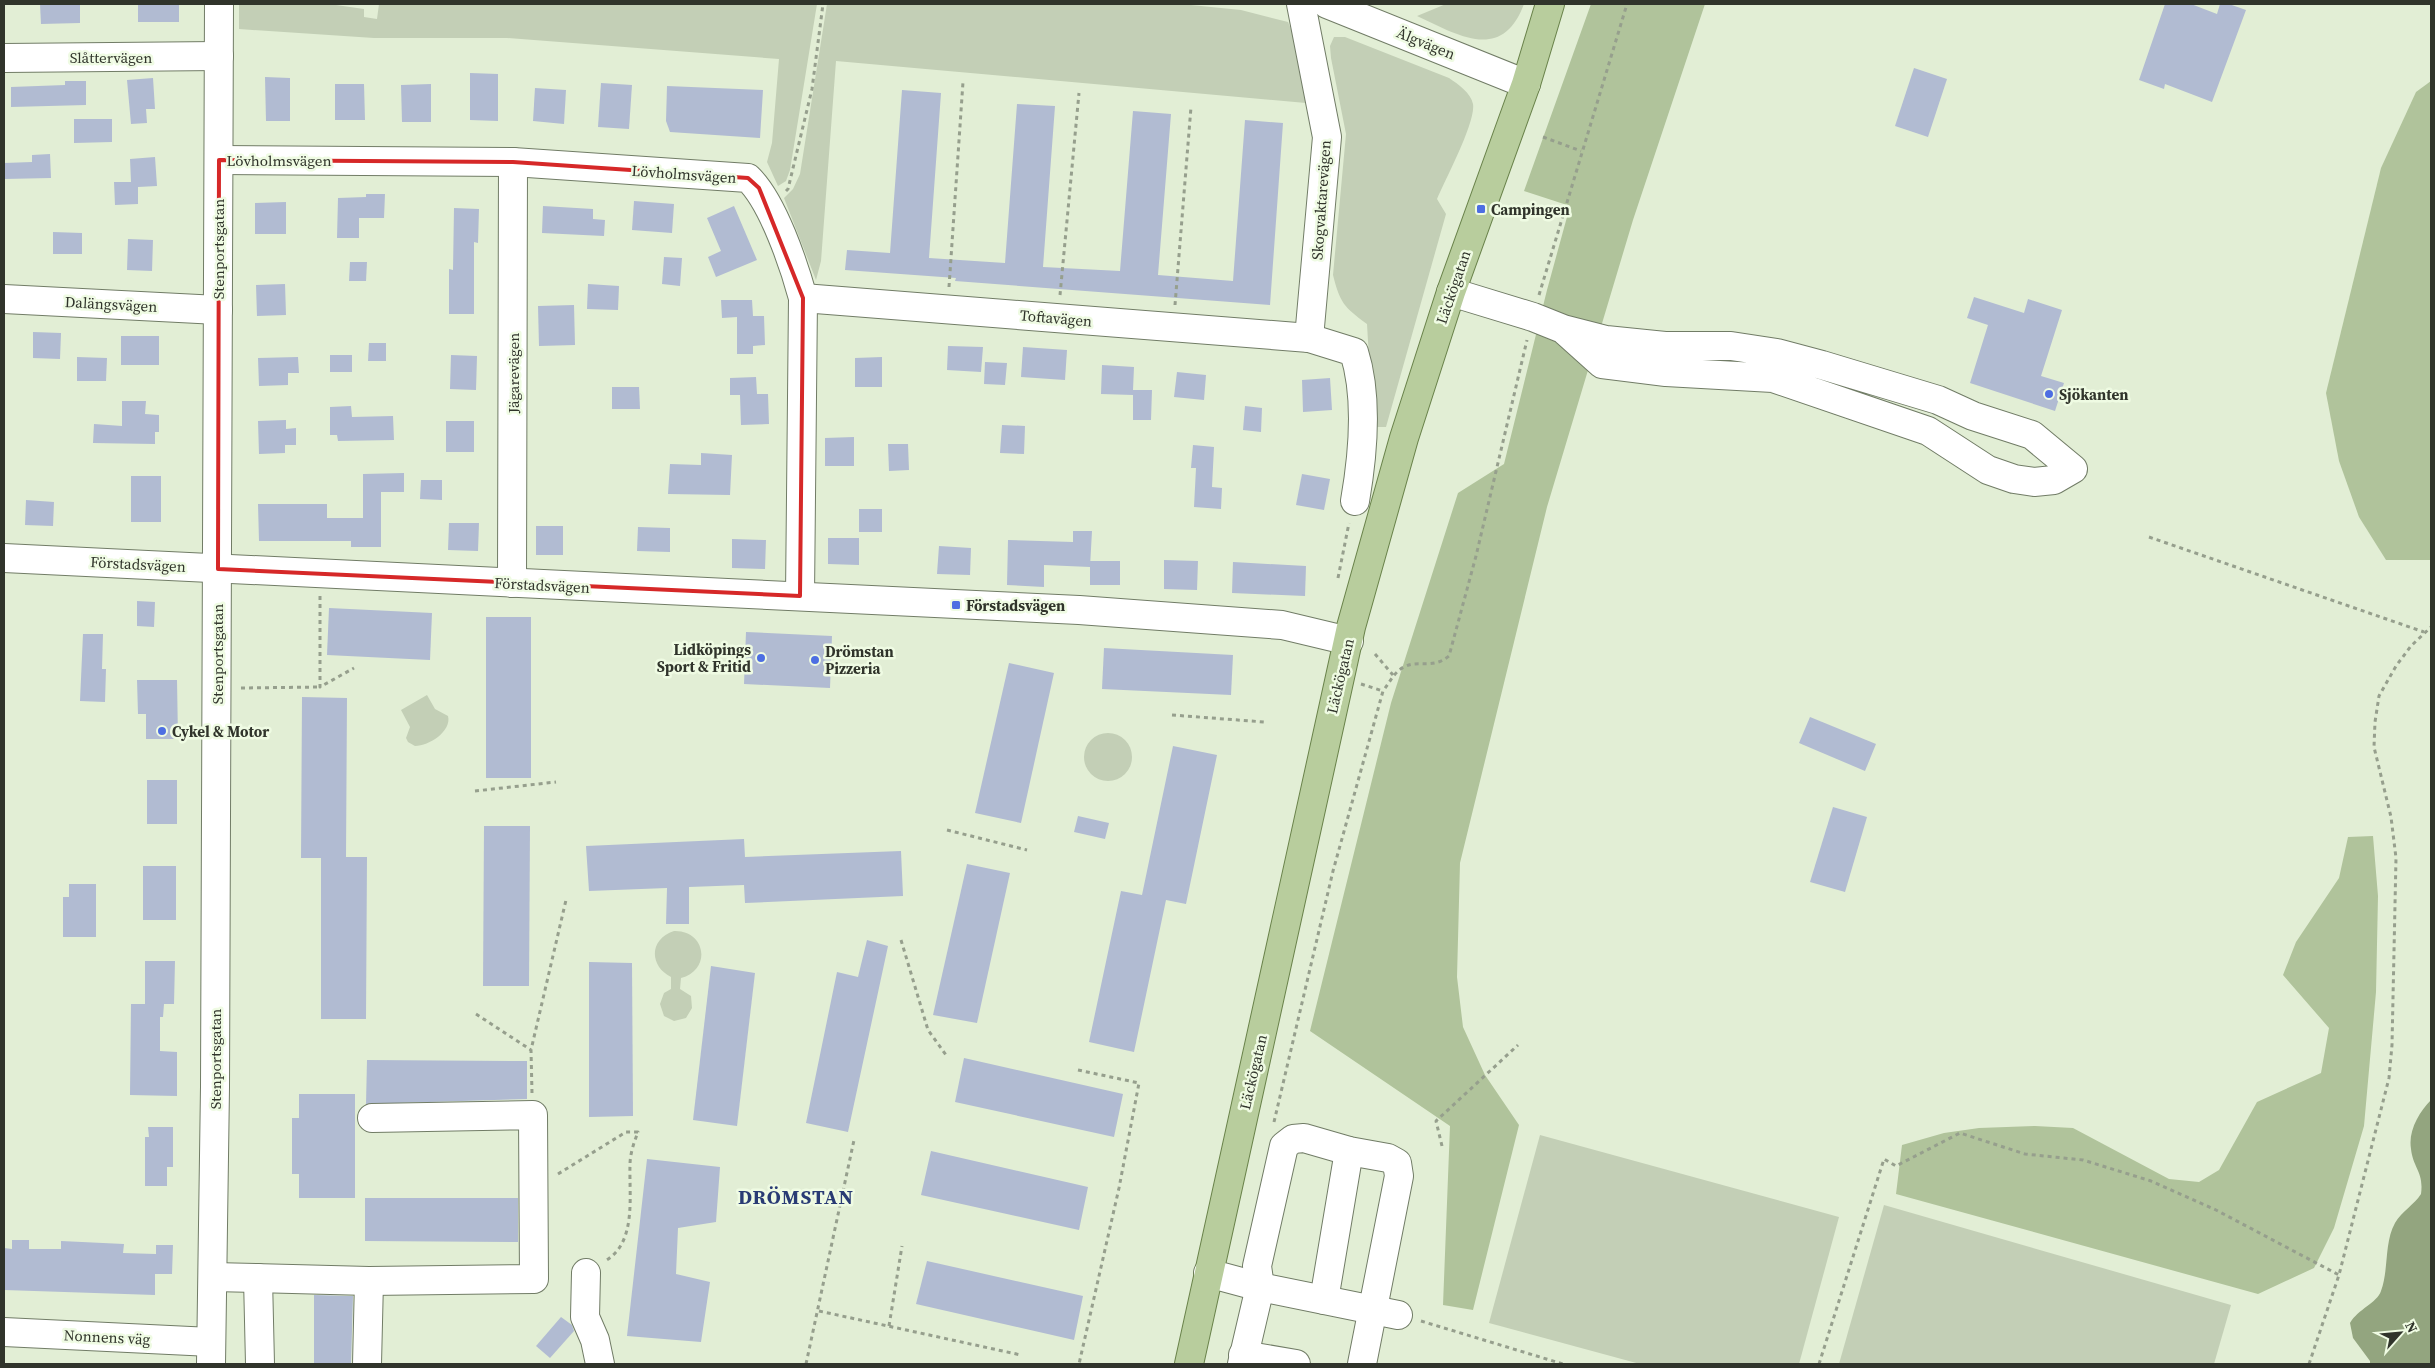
<svg xmlns="http://www.w3.org/2000/svg" width="2435" height="1368" font-family="'Source Serif 4',serif">
	<rect width="100%" height="100%" fill="#e2eed5"/>
	<g fill="#c3cfb6">
		<path d="M 239,4 L 329,4 L 364,9 L 364,17 L 377,19 L 379,4 L 817,4 L 790,170 L 786,181 L 778,186 L 767,162 L 772,143 L 779,59 L 507,38 L 374,38 L 239,29 Z"/>
		<path d="M 827,4 L 1181,4 L 1241,10 L 1288,22 L 1298,46 L 1306,103 L 836,61 L 821,261 L 816,280 L 784,198 L 793,189 L 800,174 Z"/>
		<path d="M 1446,4 L 1524,4 C 1502,63 1458,35 1417,16 Z"/>
		<path d="M 1334,37 L 1345,37 L 1449,78 C 1458,84 1471,93 1473,104 C 1476,122 1445,180 1437,199 L 1446,214 L 1386,427 L 1373,427 L 1367,324 C 1344,307 1340,303 1333,275 L 1346,134 L 1331,58 L 1330,46 Z"/>
		<path d="M 427,695 L 435,709 L 448,716 C 452,731 429,746 415,746 L 408,742 L 406,738 L 410,727 L 401,710 Z"/>
		<circle cx="1108" cy="757" r="24"/>
		<path d="M 674,931 C 706,930 712,970 681,978 L 680,989 L 691,996 L 692,1008 L 686,1018 L 674,1021 L 664,1016 L 660,1004 L 664,993 L 671,989 L 671,977 C 649,966 649,939 674,931 Z"/>
		<path d="M 1540,1135 L 1839,1217 L 1799,1364 L 1640,1364 L 1489,1323 Z"/>
		<path d="M 1884,1205 L 2231,1305 L 2214,1364 L 1839,1364 Z"/>
	</g>
	<g fill="#b0c39b">
		<path d="M 1591,4 L 1705,4 L 1633,220 L 1547,507 L 1460,863 L 1457,977 L 1463,1027 L 1485,1075 L 1519,1125 L 1473,1310 L 1443,1305 L 1450,1126 L 1310,1031 L 1391,703 L 1458,493 L 1504,464 L 1547,290 L 1570,206 L 1524,191 Z"/>
		<path d="M 2431,81 L 2431,560 L 2386,560 L 2359,517 L 2339,461 L 2326,393 L 2381,168 L 2416,92 Z"/>
		<path d="M 2373,836 L 2378,896 L 2376,992 L 2364,1126 L 2334,1228 L 2314,1268 L 2258,1294 L 1896,1194 L 1902,1145 L 1944,1133 L 1979,1128 L 2035,1126 L 2073,1128 L 2169,1179 L 2199,1182 L 2219,1170 L 2257,1102 L 2321,1073 L 2329,1028 L 2283,975 L 2296,942 L 2339,878 L 2348,837 Z"/>
	</g>
	<path fill="#93a57f" d="M 2431,1100 L 2431,1364 L 2370,1364 L 2370,1361 L 2353,1338 L 2350,1323 C 2358,1309 2377,1303 2381,1291 C 2389,1269 2384,1243 2395,1223 C 2402,1211 2414,1205 2421,1194 C 2424,1172 2413,1168 2411,1149 C 2408,1131 2419,1112 2431,1100 Z"/>
	<g fill="#b1bbd2">
		<path d="M 40,4 L 80,4 L 80,23 L 41,24 Z"/>
		<rect x="138" y="4" width="41" height="18"/>
		<path d="M 2165,4 L 2191,4 L 2217,14 L 2220,4 L 2229,4 L 2246,10 L 2212,102 L 2165,84 L 2164,89 L 2139,80 Z"/>
		<path d="M 1914,68 L 1947,79 L 1928,137 L 1895,126 Z"/>
		<path d="M 470,73 L 498,74 L 498,121 L 470,120 Z"/>
		<path d="M 265,77 L 290,78 L 290,121 L 266,121 Z"/>
		<path d="M 153,78 L 155,109 L 146,109 L 147,123 L 131,124 L 127,80 Z"/>
		<path d="M 65,81 L 86,81 L 86,105 L 11,107 L 11,87 L 65,85 Z"/>
		<path d="M 601,83 L 632,85 L 629,129 L 598,127 Z"/>
		<path d="M 335,84 L 364,84 L 365,120 L 335,120 Z"/>
		<path d="M 431,84 L 431,122 L 402,122 L 401,85 Z"/>
		<path d="M 667,86 L 763,90 L 760,138 L 670,132 L 666,121 Z"/>
		<path d="M 535,88 L 566,90 L 564,124 L 533,121 Z"/>
		<path d="M 902,90 L 941,93 L 929,258 L 1005,263 L 1017,104 L 1055,106 L 1043,267 L 1120,271 L 1133,111 L 1171,114 L 1158,275 L 1233,281 L 1245,120 L 1283,123 L 1270,305 L 955,281 L 956,278 L 845,270 L 847,250 L 890,253 Z"/>
		<path d="M 74,119 L 112,119 L 112,142 L 74,143 Z"/>
		<path d="M 50,154 L 51,178 L 4,179 L 4,163 L 32,162 L 32,155 Z"/>
		<path d="M 155,157 L 157,186 L 138,187 L 138,204 L 115,205 L 114,182 L 131,182 L 130,159 Z"/>
		<path d="M 366,194 L 385,194 L 384,218 L 359,218 L 359,238 L 337,238 L 338,198 L 366,197 Z"/>
		<path d="M 634,201 L 674,204 L 672,233 L 632,230 Z"/>
		<path d="M 286,202 L 286,234 L 255,234 L 255,203 Z"/>
		<path d="M 543,206 L 593,209 L 593,219 L 605,220 L 604,236 L 542,233 Z"/>
		<path d="M 734,206 L 757,260 L 716,277 L 708,257 L 721,251 L 707,218 Z"/>
		<path d="M 454,208 L 479,209 L 478,243 L 474,242 L 474,314 L 449,314 L 449,269 L 453,270 Z"/>
		<path d="M 53,232 L 82,233 L 82,254 L 53,254 Z"/>
		<path d="M 128,239 L 153,240 L 152,271 L 127,270 Z"/>
		<path d="M 664,257 L 682,258 L 680,286 L 662,284 Z"/>
		<path d="M 350,262 L 367,262 L 366,281 L 349,281 Z"/>
		<path d="M 285,284 L 286,315 L 257,316 L 256,285 Z"/>
		<path d="M 588,284 L 619,286 L 618,310 L 587,309 Z"/>
		<path d="M 1974,297 L 2024,313 L 2028,299 L 2062,310 L 2041,376 L 2064,383 L 2055,411 L 1970,383 L 1988,325 L 1967,318 Z"/>
		<path d="M 721,300 L 752,300 L 753,316 L 764,316 L 765,345 L 753,346 L 753,354 L 737,354 L 737,317 L 722,318 Z"/>
		<path d="M 574,305 L 575,345 L 539,346 L 538,306 Z"/>
		<path d="M 33,332 L 61,333 L 60,359 L 33,358 Z"/>
		<rect x="121" y="336" width="38" height="29"/>
		<path d="M 369,343 L 386,343 L 386,361 L 368,361 Z"/>
		<path d="M 948,346 L 983,347 L 981,372 L 947,370 Z"/>
		<path d="M 1023,347 L 1067,350 L 1065,380 L 1021,377 Z"/>
		<rect x="330" y="355" width="22" height="17"/>
		<path d="M 451,355 L 477,356 L 476,390 L 450,389 Z"/>
		<path d="M 77,357 L 107,358 L 106,381 L 77,381 Z"/>
		<path d="M 298,357 L 299,373 L 288,373 L 288,385 L 259,386 L 258,358 Z"/>
		<path d="M 882,357 L 882,387 L 855,387 L 855,358 Z"/>
		<path d="M 985,362 L 1007,363 L 1005,385 L 984,384 Z"/>
		<path d="M 1102,365 L 1134,367 L 1133,390 L 1152,390 L 1151,420 L 1133,420 L 1133,395 L 1101,394 Z"/>
		<path d="M 1177,372 L 1206,375 L 1204,400 L 1174,397 Z"/>
		<path d="M 756,377 L 757,394 L 768,394 L 769,424 L 741,425 L 740,395 L 730,395 L 730,378 Z"/>
		<path d="M 1330,378 L 1332,410 L 1303,412 L 1302,380 Z"/>
		<path d="M 612,387 L 639,387 L 640,409 L 612,409 Z"/>
		<path d="M 122,401 L 146,401 L 145,414 L 159,415 L 159,432 L 155,432 L 155,444 L 93,443 L 94,424 L 122,426 Z"/>
		<path d="M 351,406 L 352,417 L 393,416 L 394,440 L 338,441 L 337,435 L 330,435 L 330,407 Z"/>
		<path d="M 1245,406 L 1262,408 L 1261,432 L 1243,430 Z"/>
		<path d="M 286,420 L 286,429 L 296,428 L 296,445 L 285,445 L 285,453 L 259,454 L 258,421 Z"/>
		<rect x="446" y="421" width="28" height="31"/>
		<path d="M 1002,425 L 1025,426 L 1024,454 L 1000,453 Z"/>
		<path d="M 854,437 L 854,466 L 825,466 L 825,438 Z"/>
		<path d="M 888,444 L 908,444 L 909,470 L 889,471 Z"/>
		<path d="M 1193,445 L 1214,447 L 1212,487 L 1222,488 L 1221,509 L 1194,507 L 1196,468 L 1191,468 Z"/>
		<path d="M 701,453 L 732,455 L 730,495 L 668,494 L 670,464 L 701,465 Z"/>
		<path d="M 404,473 L 404,492 L 381,492 L 381,547 L 351,547 L 351,541 L 259,541 L 258,504 L 327,504 L 327,518 L 363,518 L 363,474 Z"/>
		<path d="M 1302,474 L 1330,479 L 1324,510 L 1296,505 Z"/>
		<rect x="131" y="476" width="30" height="46"/>
		<path d="M 421,480 L 442,480 L 442,500 L 420,499 Z"/>
		<path d="M 26,500 L 54,502 L 53,526 L 25,525 Z"/>
		<rect x="859" y="509" width="23" height="23"/>
		<path d="M 449,523 L 479,523 L 478,551 L 448,550 Z"/>
		<rect x="536" y="526" width="27" height="29"/>
		<path d="M 638,527 L 670,528 L 670,552 L 637,551 Z"/>
		<path d="M 1073,531 L 1092,531 L 1090,567 L 1044,565 L 1044,587 L 1007,585 L 1008,540 L 1073,542 Z"/>
		<path d="M 828,538 L 859,538 L 859,565 L 828,564 Z"/>
		<path d="M 732,539 L 766,540 L 765,569 L 732,568 Z"/>
		<path d="M 939,546 L 971,548 L 970,575 L 937,574 Z"/>
		<path d="M 1164,560 L 1198,561 L 1197,590 L 1164,589 Z"/>
		<rect x="1090" y="561" width="30" height="24"/>
		<path d="M 1233,562 L 1306,566 L 1305,596 L 1232,593 Z"/>
		<path d="M 137,601 L 155,602 L 154,627 L 137,626 Z"/>
		<path d="M 329,608 L 432,613 L 430,660 L 327,655 Z"/>
		<rect x="486" y="617" width="45" height="161"/>
		<path d="M 746,632 L 832,636 L 830,688 L 744,684 Z"/>
		<path d="M 83,634 L 103,634 L 102,669 L 106,669 L 105,702 L 80,701 Z"/>
		<path d="M 1104,648 L 1233,655 L 1231,695 L 1102,689 Z"/>
		<path d="M 1009,663 L 1054,673 L 1021,823 L 975,813 Z"/>
		<path d="M 137,680 L 177,680 L 178,739 L 146,739 L 146,714 L 138,714 Z"/>
		<path d="M 302,697 L 347,698 L 346,857 L 367,857 L 366,1019 L 321,1019 L 321,858 L 301,858 Z"/>
		<path d="M 1810,717 L 1876,744 L 1865,771 L 1799,743 Z"/>
		<path d="M 1173,746 L 1217,755 L 1186,904 L 1166,900 L 1134,1052 L 1089,1042 L 1121,891 L 1142,895 Z"/>
		<rect x="147" y="780" width="30" height="44"/>
		<path d="M 1833,807 L 1867,817 L 1845,892 L 1810,882 Z"/>
		<path d="M 1078,816 L 1109,823 L 1105,839 L 1074,832 Z"/>
		<path d="M 484,826 L 530,826 L 529,986 L 483,986 Z"/>
		<path d="M 744,839 L 745,857 L 901,851 L 903,896 L 745,903 L 744,885 L 689,887 L 689,924 L 666,924 L 667,888 L 589,891 L 586,846 Z"/>
		<path d="M 967,864 L 1010,873 L 977,1023 L 933,1015 Z"/>
		<rect x="143" y="866" width="33" height="54"/>
		<path d="M 69,884 L 96,884 L 96,937 L 63,937 L 63,897 L 69,897 Z"/>
		<path d="M 867,940 L 888,946 L 848,1132 L 806,1123 L 837,972 L 858,977 Z"/>
		<path d="M 145,961 L 175,961 L 174,1004 L 164,1004 L 163,1017 L 160,1017 L 160,1051 L 177,1052 L 177,1096 L 130,1095 L 131,1004 L 145,1004 Z"/>
		<path d="M 589,962 L 632,963 L 633,1116 L 589,1117 Z"/>
		<path d="M 711,966 L 755,973 L 737,1126 L 693,1120 Z"/>
		<path d="M 964,1058 L 1123,1094 L 1114,1137 L 955,1102 Z"/>
		<path d="M 367,1060 L 527,1061 L 527,1099 L 366,1104 Z"/>
		<path d="M 299,1094 L 355,1094 L 355,1198 L 299,1198 L 299,1174 L 292,1174 L 292,1118 L 299,1118 Z"/>
		<path d="M 148,1127 L 173,1127 L 173,1167 L 167,1167 L 167,1186 L 145,1186 L 145,1137 L 149,1137 Z"/>
		<path d="M 931,1151 L 1088,1187 L 1079,1230 L 921,1195 Z"/>
		<path d="M 647,1159 L 720,1167 L 716,1222 L 678,1228 L 676,1274 L 710,1282 L 701,1342 L 627,1336 Z"/>
		<path d="M 365,1198 L 518,1198 L 518,1242 L 365,1241 Z"/>
		<path d="M 12,1240 L 29,1240 L 29,1249 L 61,1249 L 61,1241 L 124,1244 L 123,1253 L 156,1254 L 156,1245 L 173,1245 L 172,1274 L 155,1274 L 155,1295 L 4,1290 L 4,1248 L 12,1249 Z"/>
		<path d="M 927,1261 L 1083,1296 L 1074,1340 L 916,1304 Z"/>
		<path d="M 314,1295 L 353,1296 L 351,1364 L 314,1364 Z"/>
		<path d="M 561,1317 L 572,1325 L 574,1331 L 550,1358 L 536,1346 Z"/>
	</g>
	<g fill="none" stroke-linecap="round" stroke-linejoin="round">
		<defs>
			<g id="minor">
				<path d="M 1301,4 L 1327,137 L 1309,338"/>
				<path d="M 1327,4 L 1526,84"/>
				<path d="M 4,58 L 219,56"/>
				<path d="M 219,160 L 513,162 L 748,178 C 773,202 794,265 803,298 L 800,596"/>
				<path d="M 1451,292 L 1533,317 L 1563,329 L 1606,340 L 1665,346 L 1731,346 L 1777,353 L 1822,365 L 1938,400 L 1973,416 L 2032,435 L 2073,469 L 2054,480 L 2034,482 L 2014,479 L 1988,470 L 1928,431 L 1773,378 L 1666,372 L 1602,364 L 1563,329"/>
				<path d="M 803,298 L 1309,338 L 1354,352 C 1368,396 1363,455 1355,501"/>
				<path d="M 4,299 L 218,310"/>
				<path d="M 4,558 L 1079,610 L 1282,625 L 1349,641"/>
				<path d="M 512,583 L 513,162"/>
				<path d="M 586,1273 L 585,1317 L 595,1340 L 600,1364"/>
				<path d="M 1208,1273 L 1260,1287 L 1398,1315"/>
				<path d="M 213,1277 L 369,1281 L 534,1279 L 533,1115 L 372,1118"/>
				<path d="M 258,1278 L 260,1364"/>
				<path d="M 1324,1300 L 1349,1151"/>
				<path d="M 4,1332 L 211,1342"/>
				<path d="M 1243,1355 L 1296,1364"/>
				<path d="M 211,1364 L 215,1087 L 219,4"/>
				<path d="M 367,1364 L 369,1281"/>
				<path d="M 1242,1364 L 1260,1287 L 1257,1266 L 1284,1146 L 1293,1139 L 1304,1138 L 1349,1151 L 1388,1158 L 1397,1163 L 1399,1176 L 1362,1364"/>
			</g>
			<path id="major" d="M 1189,1364 L 1351,627 L 1404,438 L 1451,292 L 1526,84 L 1550,4"/>
		</defs>
		<use href="#minor" stroke="#717c66" stroke-width="30"/>
		<use href="#major" stroke="#69824a" stroke-width="30"/>
		<g stroke="#969f8d" stroke-width="3" stroke-dasharray="4 4" stroke-linecap="butt">
			<path d="M 1543,137 L 1581,151"/>
			<path d="M 786,191 L 788,189 L 812,89 L 823,4"/>
			<path d="M 949,287 L 963,82"/>
			<path d="M 1060,295 L 1079,93"/>
			<path d="M 1539,295 L 1627,4"/>
			<path d="M 1175,305 L 1191,107"/>
			<path d="M 2149,537 L 2424,632"/>
			<path d="M 1338,578 L 1349,523"/>
			<path d="M 320,596 L 320,687 L 354,668"/>
			<path d="M 1375,654 L 1393,675"/>
			<path d="M 1361,684 L 1383,691"/>
			<path d="M 241,688 L 320,687"/>
			<path d="M 1172,715 L 1264,722"/>
			<path d="M 475,791 L 556,782"/>
			<path d="M 947,830 L 1027,850"/>
			<path d="M 901,940 L 928,1030 L 946,1055"/>
			<path d="M 476,1014 L 531,1050"/>
			<path d="M 1078,1070 L 1139,1083 L 1119,1188 L 1079,1364"/>
			<path d="M 532,1093 L 531,1050 L 566,900"/>
			<path d="M 1274,1122 L 1333,871 L 1383,691 C 1390,682 1394,672 1404,667 C 1419,659 1432,670 1449,656 L 1476,556 L 1527,340"/>
			<path d="M 1442,1146 L 1436,1121 L 1518,1045"/>
			<path d="M 558,1174 L 626,1132 L 638,1132 C 634,1142 630,1154 630,1165 C 629,1196 637,1243 605,1261"/>
			<path d="M 819,1311 L 1021,1355"/>
			<path d="M 1421,1321 L 1563,1364"/>
			<path d="M 889,1326 L 902,1246"/>
			<path d="M 806,1364 L 854,1140"/>
			<path d="M 1819,1364 L 1884,1159 L 1896,1166 L 1960,1133 L 2025,1154 L 2083,1160 L 2151,1181 L 2216,1210 L 2339,1275"/>
			<path d="M 2309,1364 L 2339,1275 L 2389,1078 L 2392,1045 L 2396,858 L 2391,817 L 2374,747 L 2375,722 L 2379,696 L 2396,666 L 2411,646 L 2431,627"/>
		</g>
		<use href="#minor" stroke="#fff" stroke-width="28"/>
		<use href="#major" stroke="#b8cd9d" stroke-width="28"/>
	</g>
	<path fill="none" stroke="#d62828" stroke-width="4" stroke-linejoin="round" d="M 219,160 L 513,162 L 748,178 L 759,188 L 803,298 L 800,596 L 218,569 Z"/>
	<g fill="#4d6ee2" stroke="#effbe3" stroke-width="2">
		<rect x="1476" y="204" width="10" height="10" rx="2.5"/>
		<circle cx="2049" cy="394" r="5"/>
		<rect x="951" y="600" width="10" height="10" rx="2.5"/>
		<circle cx="761" cy="658" r="5"/>
		<circle cx="815" cy="660" r="5"/>
		<circle cx="162" cy="731" r="5"/>
	</g>
	<g text-anchor="middle" dominant-baseline="central" stroke-width="5" stroke-linejoin="round" paint-order="stroke">
		<g font-size="15" fill="#30342b" stroke="#effbe3">
			<text transform="translate(1426 43) rotate(22)">Älgvägen</text>
			<text x="111" y="57">Slåttervägen</text>
			<text x="279" y="160">Lövholmsvägen</text>
			<text transform="translate(684 174) rotate(4)">Lövholmsvägen</text>
			<text transform="translate(1321 200) rotate(-86)">Skogvaktarevägen</text>
			<text transform="translate(218 249) rotate(-90)">Stenportsgatan</text>
			<text transform="translate(1453 287) rotate(-71)">Läckögatan</text>
			<text transform="translate(111 304) rotate(3)">Dalängsvägen</text>
			<text transform="translate(1056 318) rotate(5)">Toftavägen</text>
			<text transform="translate(513 373) rotate(-90)">Jägarevägen</text>
			<text transform="translate(138 564) rotate(3)">Förstadsvägen</text>
			<text transform="translate(542 585) rotate(3)">Förstadsvägen</text>
			<text transform="translate(217 654) rotate(-90)">Stenportsgatan</text>
			<text transform="translate(1340 676) rotate(-77)">Läckögatan</text>
			<text transform="translate(215 1059) rotate(-90)">Stenportsgatan</text>
			<text transform="translate(1253 1072) rotate(-77)">Läckögatan</text>
			<text transform="translate(107 1337) rotate(3)">Nonnens väg</text>
		</g>
		<g font-size="15" font-weight="bold" fill="#30342b" stroke="#effbe3" text-anchor="start">
			<text x="1491" y="209">Campingen</text>
			<text x="2059" y="394">Sjökanten</text>
			<text x="966" y="605">Förstadsvägen</text>
			<text x="751" y="649" text-anchor="end">Lidköpings<tspan x="751" dy="17">Sport &amp; Fritid</tspan></text>
			<text x="825" y="651">Drömstan<tspan x="825" dy="17">Pizzeria</tspan></text>
			<text x="172" y="731">Cykel &amp; Motor</text>
		</g>
		<g font-size="20" font-weight="bold" letter-spacing="1" fill="#293b74" stroke="#effbe3">
			<text x="796" y="1197">DRÖMSTAN</text>
		</g>
	</g>
	<rect width="2435" height="1368" fill="none" stroke="#30342b" stroke-width="10"/>
	<g transform="translate(2400 1333) rotate(63)" stroke="#effbe3" stroke-width="4" paint-order="stroke">
	<path d="M0-4L9 19L0 12L-9 19Z" fill="#30342b"/>
	<text y="-8" font-size="14" font-weight="bold" text-anchor="middle" fill="#30342b">N</text>
	</g>
</svg>
